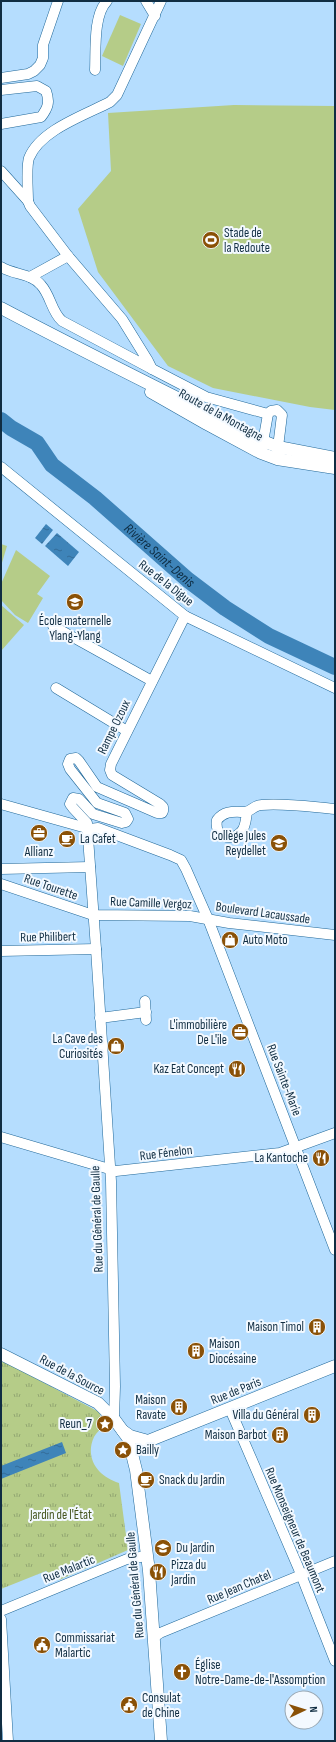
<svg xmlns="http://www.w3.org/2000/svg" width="336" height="1742" font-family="'Sofia Sans Condensed',sans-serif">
	<defs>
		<pattern id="park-tufts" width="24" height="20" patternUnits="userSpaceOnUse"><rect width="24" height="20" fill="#b5cc88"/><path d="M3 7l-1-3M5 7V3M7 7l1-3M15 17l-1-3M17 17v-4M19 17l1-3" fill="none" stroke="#92a671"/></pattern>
		<pattern id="water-ripples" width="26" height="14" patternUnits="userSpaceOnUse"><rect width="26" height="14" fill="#3e84b9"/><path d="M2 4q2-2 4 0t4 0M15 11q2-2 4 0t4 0" fill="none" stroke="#336c98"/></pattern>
	</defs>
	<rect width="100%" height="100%" fill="#b5ddfe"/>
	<g fill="#b5cc88">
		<path d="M 120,15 L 141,24 L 123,66 L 102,56 Z"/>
		<path d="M 234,105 L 335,106 L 335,410 L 310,407 L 213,388 L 168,366 L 98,272 L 78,209 L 111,171 L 108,113 Z"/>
		<path d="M 1,544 L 7,546 L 1,566 Z"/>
		<path d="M 16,550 L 50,576 L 37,594 L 43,598 L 28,623 L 15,615 L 1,600 L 1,584 Z"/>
		<path d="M 1,605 L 24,625 L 1,651 Z"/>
	</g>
	<path fill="url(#park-tufts)" d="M 1,1360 L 99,1412 L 104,1425 C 101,1429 96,1433 94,1437 C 84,1459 99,1477 119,1483 L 128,1550 L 59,1580 L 46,1571 L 1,1589 Z"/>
	<g fill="url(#water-ripples)">
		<path d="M 46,524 L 53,530 L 42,544 L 35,538 Z"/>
		<path d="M 57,533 L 79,552 L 68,566 L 45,546 Z"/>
		<path d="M 62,1442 L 66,1453 L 1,1479 L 1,1466 Z"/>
	</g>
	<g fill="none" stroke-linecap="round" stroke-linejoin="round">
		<path stroke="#3e84b9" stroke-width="16" id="s1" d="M 1,420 L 11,428 L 37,443 L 52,465 L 95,498 L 188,580 L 225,608 L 269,636 L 335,667"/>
		<defs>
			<g id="minor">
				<path d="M 146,1 L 155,16"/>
				<path d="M 95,70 C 96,51 93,15 107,1"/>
				<path d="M 1,78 L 28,74 L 34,71 L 40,65 L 43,58 L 43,45 L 58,1"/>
				<path d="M 1,90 L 37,86 L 46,91 C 50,102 48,108 41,117 L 1,124"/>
				<path d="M 1,171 L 28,201"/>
				<path d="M 1,267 C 14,275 31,273 41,285 C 51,296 51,311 62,321 L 152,369 L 148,361 L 122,319 L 68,256 L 30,206 L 28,201 C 28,191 26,166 29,158 C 40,130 85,115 110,102 L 117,95 L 161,1"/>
				<path d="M 30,277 L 68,256"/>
				<path d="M 152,369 L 206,397 L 268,414"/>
				<path d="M 262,448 L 268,414 L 271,411 L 277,410 L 282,415 L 277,455"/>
				<path d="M 1,467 L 185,616 L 335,688"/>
				<path d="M 53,626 L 152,681"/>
				<path d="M 56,688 L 127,731"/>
				<path d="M 1,804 L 90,829 L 98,828 L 170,855 L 181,860 L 186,869 L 208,919 L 335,1250"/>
				<path d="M 247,812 C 246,818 246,827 241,832 C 230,843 214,836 217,820 C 225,810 234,812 245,812 C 251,811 255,805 261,805 C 286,803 311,807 335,809"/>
				<path d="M 1,869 L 90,867"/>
				<path d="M 1,884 L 93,915 L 190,916 L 229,923 L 335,935"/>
				<path d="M 1,951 L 96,949"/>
				<path d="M 145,1001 L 146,1020"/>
				<path d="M 100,1018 L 146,1012"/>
				<path d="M 1,1137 L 116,1171 L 280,1153 L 335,1133"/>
				<path d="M 230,1409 L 298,1567 L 335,1661"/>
				<path d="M 114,1419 L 115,1386 L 111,1181 L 96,949 L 87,823 L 73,808 L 70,804 L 73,798 L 79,799 L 93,814 L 122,823 L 126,822 L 128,819 L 125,813 L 97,803 L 70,769 L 68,764 L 70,759 L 76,758 L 79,761 L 97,787 L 157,813 L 162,813 L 163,811 L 163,807 L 160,804 L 112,775 L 110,770 L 111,764 L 185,616"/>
				<path d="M 1,1611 L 127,1559 L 147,1556"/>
				<path d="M 1,1619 L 8,1741"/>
				<path d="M 154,1637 L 160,1633 L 335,1561"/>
			</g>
			<g id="major">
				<path d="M 1,308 C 88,354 176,397 263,441 L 278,447 L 335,458"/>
				<path d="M 151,392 L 207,424 L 261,453 L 277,459 L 335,468"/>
				<path d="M 1,1354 L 98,1403 L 114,1419 L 128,1438 L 136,1470 L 149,1571 L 161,1741"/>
				<path d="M 123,1431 L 130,1436 L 148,1441 L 335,1366"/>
			</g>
		</defs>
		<use href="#minor" stroke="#216899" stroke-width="11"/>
		<use href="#major" stroke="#216899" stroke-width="13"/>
		<use href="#minor" stroke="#fff" stroke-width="10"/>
		<use href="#major" stroke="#fff" stroke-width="12"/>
	</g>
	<defs>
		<symbol id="stadium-disc" viewBox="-11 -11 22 22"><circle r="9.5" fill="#8a5107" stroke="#f3f9ff"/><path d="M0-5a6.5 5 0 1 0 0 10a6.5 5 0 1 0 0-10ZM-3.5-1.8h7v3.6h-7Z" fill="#fff"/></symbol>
		<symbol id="school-disc" viewBox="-11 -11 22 22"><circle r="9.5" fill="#8a5107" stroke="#f3f9ff"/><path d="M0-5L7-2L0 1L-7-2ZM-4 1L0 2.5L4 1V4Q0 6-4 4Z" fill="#fff"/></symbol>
		<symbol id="office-disc" viewBox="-11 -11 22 22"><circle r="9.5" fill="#8a5107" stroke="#f3f9ff"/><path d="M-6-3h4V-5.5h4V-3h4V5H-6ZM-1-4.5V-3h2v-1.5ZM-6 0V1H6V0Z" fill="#fff"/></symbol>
		<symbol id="cafe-disc" viewBox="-11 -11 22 22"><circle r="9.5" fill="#8a5107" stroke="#f3f9ff"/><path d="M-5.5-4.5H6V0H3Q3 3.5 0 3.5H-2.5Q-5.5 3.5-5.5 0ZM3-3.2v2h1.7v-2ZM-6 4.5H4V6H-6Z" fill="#fff"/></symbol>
		<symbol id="shop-disc" viewBox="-11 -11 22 22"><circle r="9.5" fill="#8a5107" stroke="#f3f9ff"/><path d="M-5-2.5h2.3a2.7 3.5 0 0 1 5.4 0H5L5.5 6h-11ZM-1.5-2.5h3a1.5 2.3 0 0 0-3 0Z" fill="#fff"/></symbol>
		<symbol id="restaurant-disc" viewBox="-11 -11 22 22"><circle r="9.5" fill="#8a5107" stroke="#f3f9ff"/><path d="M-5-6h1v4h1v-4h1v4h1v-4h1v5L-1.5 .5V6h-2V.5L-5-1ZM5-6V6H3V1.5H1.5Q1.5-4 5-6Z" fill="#fff"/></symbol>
		<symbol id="building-disc" viewBox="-11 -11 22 22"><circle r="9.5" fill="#8a5107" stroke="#f3f9ff"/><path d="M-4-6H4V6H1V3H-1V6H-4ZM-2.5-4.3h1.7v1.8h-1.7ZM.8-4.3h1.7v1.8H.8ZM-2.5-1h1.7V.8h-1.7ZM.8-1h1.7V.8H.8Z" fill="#fff"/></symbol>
		<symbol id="sight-disc" viewBox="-11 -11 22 22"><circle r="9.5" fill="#8a5107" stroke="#f3f9ff"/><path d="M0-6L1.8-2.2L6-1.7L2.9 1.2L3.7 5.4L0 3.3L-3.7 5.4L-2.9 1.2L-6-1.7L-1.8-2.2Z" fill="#fff"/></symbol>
		<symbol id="civic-disc" viewBox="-11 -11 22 22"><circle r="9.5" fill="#8a5107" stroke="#f3f9ff"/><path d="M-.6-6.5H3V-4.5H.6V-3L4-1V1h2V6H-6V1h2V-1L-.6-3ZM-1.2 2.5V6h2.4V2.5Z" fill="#fff"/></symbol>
		<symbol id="church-disc" viewBox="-11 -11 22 22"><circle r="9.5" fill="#8a5107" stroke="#f3f9ff"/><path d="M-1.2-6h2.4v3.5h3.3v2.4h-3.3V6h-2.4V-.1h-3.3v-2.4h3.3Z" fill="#fff"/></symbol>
	</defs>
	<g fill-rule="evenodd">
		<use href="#stadium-disc" x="201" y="230" width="20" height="20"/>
		<use href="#school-disc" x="65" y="592" width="20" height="20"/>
		<use href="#office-disc" x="29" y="823" width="20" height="20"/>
		<use href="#cafe-disc" x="57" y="829" width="20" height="20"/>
		<use href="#school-disc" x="269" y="833" width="20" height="20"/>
		<use href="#shop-disc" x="220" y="930" width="20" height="20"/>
		<use href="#office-disc" x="230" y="1022" width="20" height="20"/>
		<use href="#shop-disc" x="106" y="1036" width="20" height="20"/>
		<use href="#restaurant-disc" x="227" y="1059" width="20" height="20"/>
		<use href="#restaurant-disc" x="311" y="1148" width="20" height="20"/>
		<use href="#building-disc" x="307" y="1317" width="20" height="20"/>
		<use href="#building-disc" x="186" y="1341" width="20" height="20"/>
		<use href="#building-disc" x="169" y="1397" width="20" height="20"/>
		<use href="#building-disc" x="302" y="1405" width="20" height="20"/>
		<use href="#sight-disc" x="95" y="1414" width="20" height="20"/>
		<use href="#building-disc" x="270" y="1425" width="20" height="20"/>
		<use href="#sight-disc" x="113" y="1440" width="20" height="20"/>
		<use href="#cafe-disc" x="136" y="1470" width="20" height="20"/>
		<use href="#school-disc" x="153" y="1538" width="20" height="20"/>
		<use href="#restaurant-disc" x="148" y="1562" width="20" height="20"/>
		<use href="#civic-disc" x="32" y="1635" width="20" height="20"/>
		<use href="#church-disc" x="172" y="1662" width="20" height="20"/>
		<use href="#civic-disc" x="119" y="1695" width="20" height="20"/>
	</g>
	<g text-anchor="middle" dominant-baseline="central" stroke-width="4" stroke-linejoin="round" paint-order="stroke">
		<g font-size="13" fill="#102d42" stroke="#f3f9ff" text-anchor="start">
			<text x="224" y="233">Stade de<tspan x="224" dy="15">la Redoute</tspan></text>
			<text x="75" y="621" text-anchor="middle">École maternelle<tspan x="75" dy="15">Ylang-Ylang</tspan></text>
			<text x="266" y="836" text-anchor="end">Collège Jules<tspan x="266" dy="15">Reydellet</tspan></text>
			<text x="80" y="839">La Cafet</text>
			<text x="39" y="852" text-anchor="middle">Allianz</text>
			<text x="243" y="940">Auto Moto</text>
			<text x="227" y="1025" text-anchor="end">L'immobilière<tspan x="227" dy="15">De L'ile</tspan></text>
			<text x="103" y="1039" text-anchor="end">La Cave des<tspan x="103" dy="15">Curiosités</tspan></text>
			<text x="224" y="1069" text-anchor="end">Kaz Eat Concept</text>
			<text x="308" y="1158" text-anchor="end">La Kantoche</text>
			<text x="304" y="1327" text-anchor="end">Maison Timol</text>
			<text x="209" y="1344">Maison<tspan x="209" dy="15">Diocésaine</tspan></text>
			<text x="166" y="1400" text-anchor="end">Maison<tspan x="166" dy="15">Ravate</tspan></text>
			<text x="299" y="1415" text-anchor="end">Villa du Général</text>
			<text x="92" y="1424" text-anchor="end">Reun_7</text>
			<text x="267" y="1435" text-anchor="end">Maison Barbot</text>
			<text x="136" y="1450">Bailly</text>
			<text x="159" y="1480">Snack du Jardin</text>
			<text x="176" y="1548">Du Jardin</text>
			<text x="171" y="1565">Pizza du<tspan x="171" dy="15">Jardin</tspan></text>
			<text x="55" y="1638">Commissariat<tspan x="55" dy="15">Malartic</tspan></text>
			<text x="195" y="1665">Église<tspan x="195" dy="15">Notre-Dame-de-l'Assomption</tspan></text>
			<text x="142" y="1698">Consulat<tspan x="142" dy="15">de Chine</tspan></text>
		</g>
		<g font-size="13" fill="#102d42" stroke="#f3f9ff">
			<text transform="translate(221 415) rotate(29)">Route de la Montagne</text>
			<text transform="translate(166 583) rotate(38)">Rue de la Digue</text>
			<text transform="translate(114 727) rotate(-64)">Rampe Ozoux</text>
			<text transform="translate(51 887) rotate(19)">Rue Tourette</text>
			<text transform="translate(151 903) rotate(2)">Rue Camille Vergoz</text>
			<text transform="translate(263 913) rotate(8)">Boulevard Lacaussade</text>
			<text transform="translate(48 937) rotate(-1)">Rue Philibert</text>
			<text transform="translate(284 1080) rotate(69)">Rue Sainte-Marie</text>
			<text transform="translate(166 1153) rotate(-7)">Rue Fénelon</text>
			<text transform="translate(97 1219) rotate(-92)">Rue du Général de Gaulle</text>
			<text transform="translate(72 1375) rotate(28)">Rue de la Source</text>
			<text transform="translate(236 1391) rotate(-22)">Rue de Paris</text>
			<text transform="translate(295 1530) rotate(67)">Rue Monseigneur de Beaumont</text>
			<text transform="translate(69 1569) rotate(-22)">Rue Malartic</text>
			<text transform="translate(135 1585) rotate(-95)">Rue du Général de Gaulle</text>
			<text transform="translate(239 1587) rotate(-23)">Rue Jean Chatel</text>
		</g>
		<g font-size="13" fill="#44551d" stroke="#f3f9ff">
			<text x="61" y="1515">Jardin de l'État</text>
		</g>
		<g font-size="14" font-style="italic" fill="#0d2c42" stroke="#f3f9ff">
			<text stroke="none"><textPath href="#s1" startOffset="210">Rivière Saint-Denis</textPath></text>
		</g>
	</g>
	<rect width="336" height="1742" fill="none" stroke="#102d42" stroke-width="4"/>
	<g transform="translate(304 1710) rotate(86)"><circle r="19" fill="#f3f9ff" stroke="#98a7b3"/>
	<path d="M0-3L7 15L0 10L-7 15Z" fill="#8a5107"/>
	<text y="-6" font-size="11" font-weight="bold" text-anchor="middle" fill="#102d42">N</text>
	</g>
</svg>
